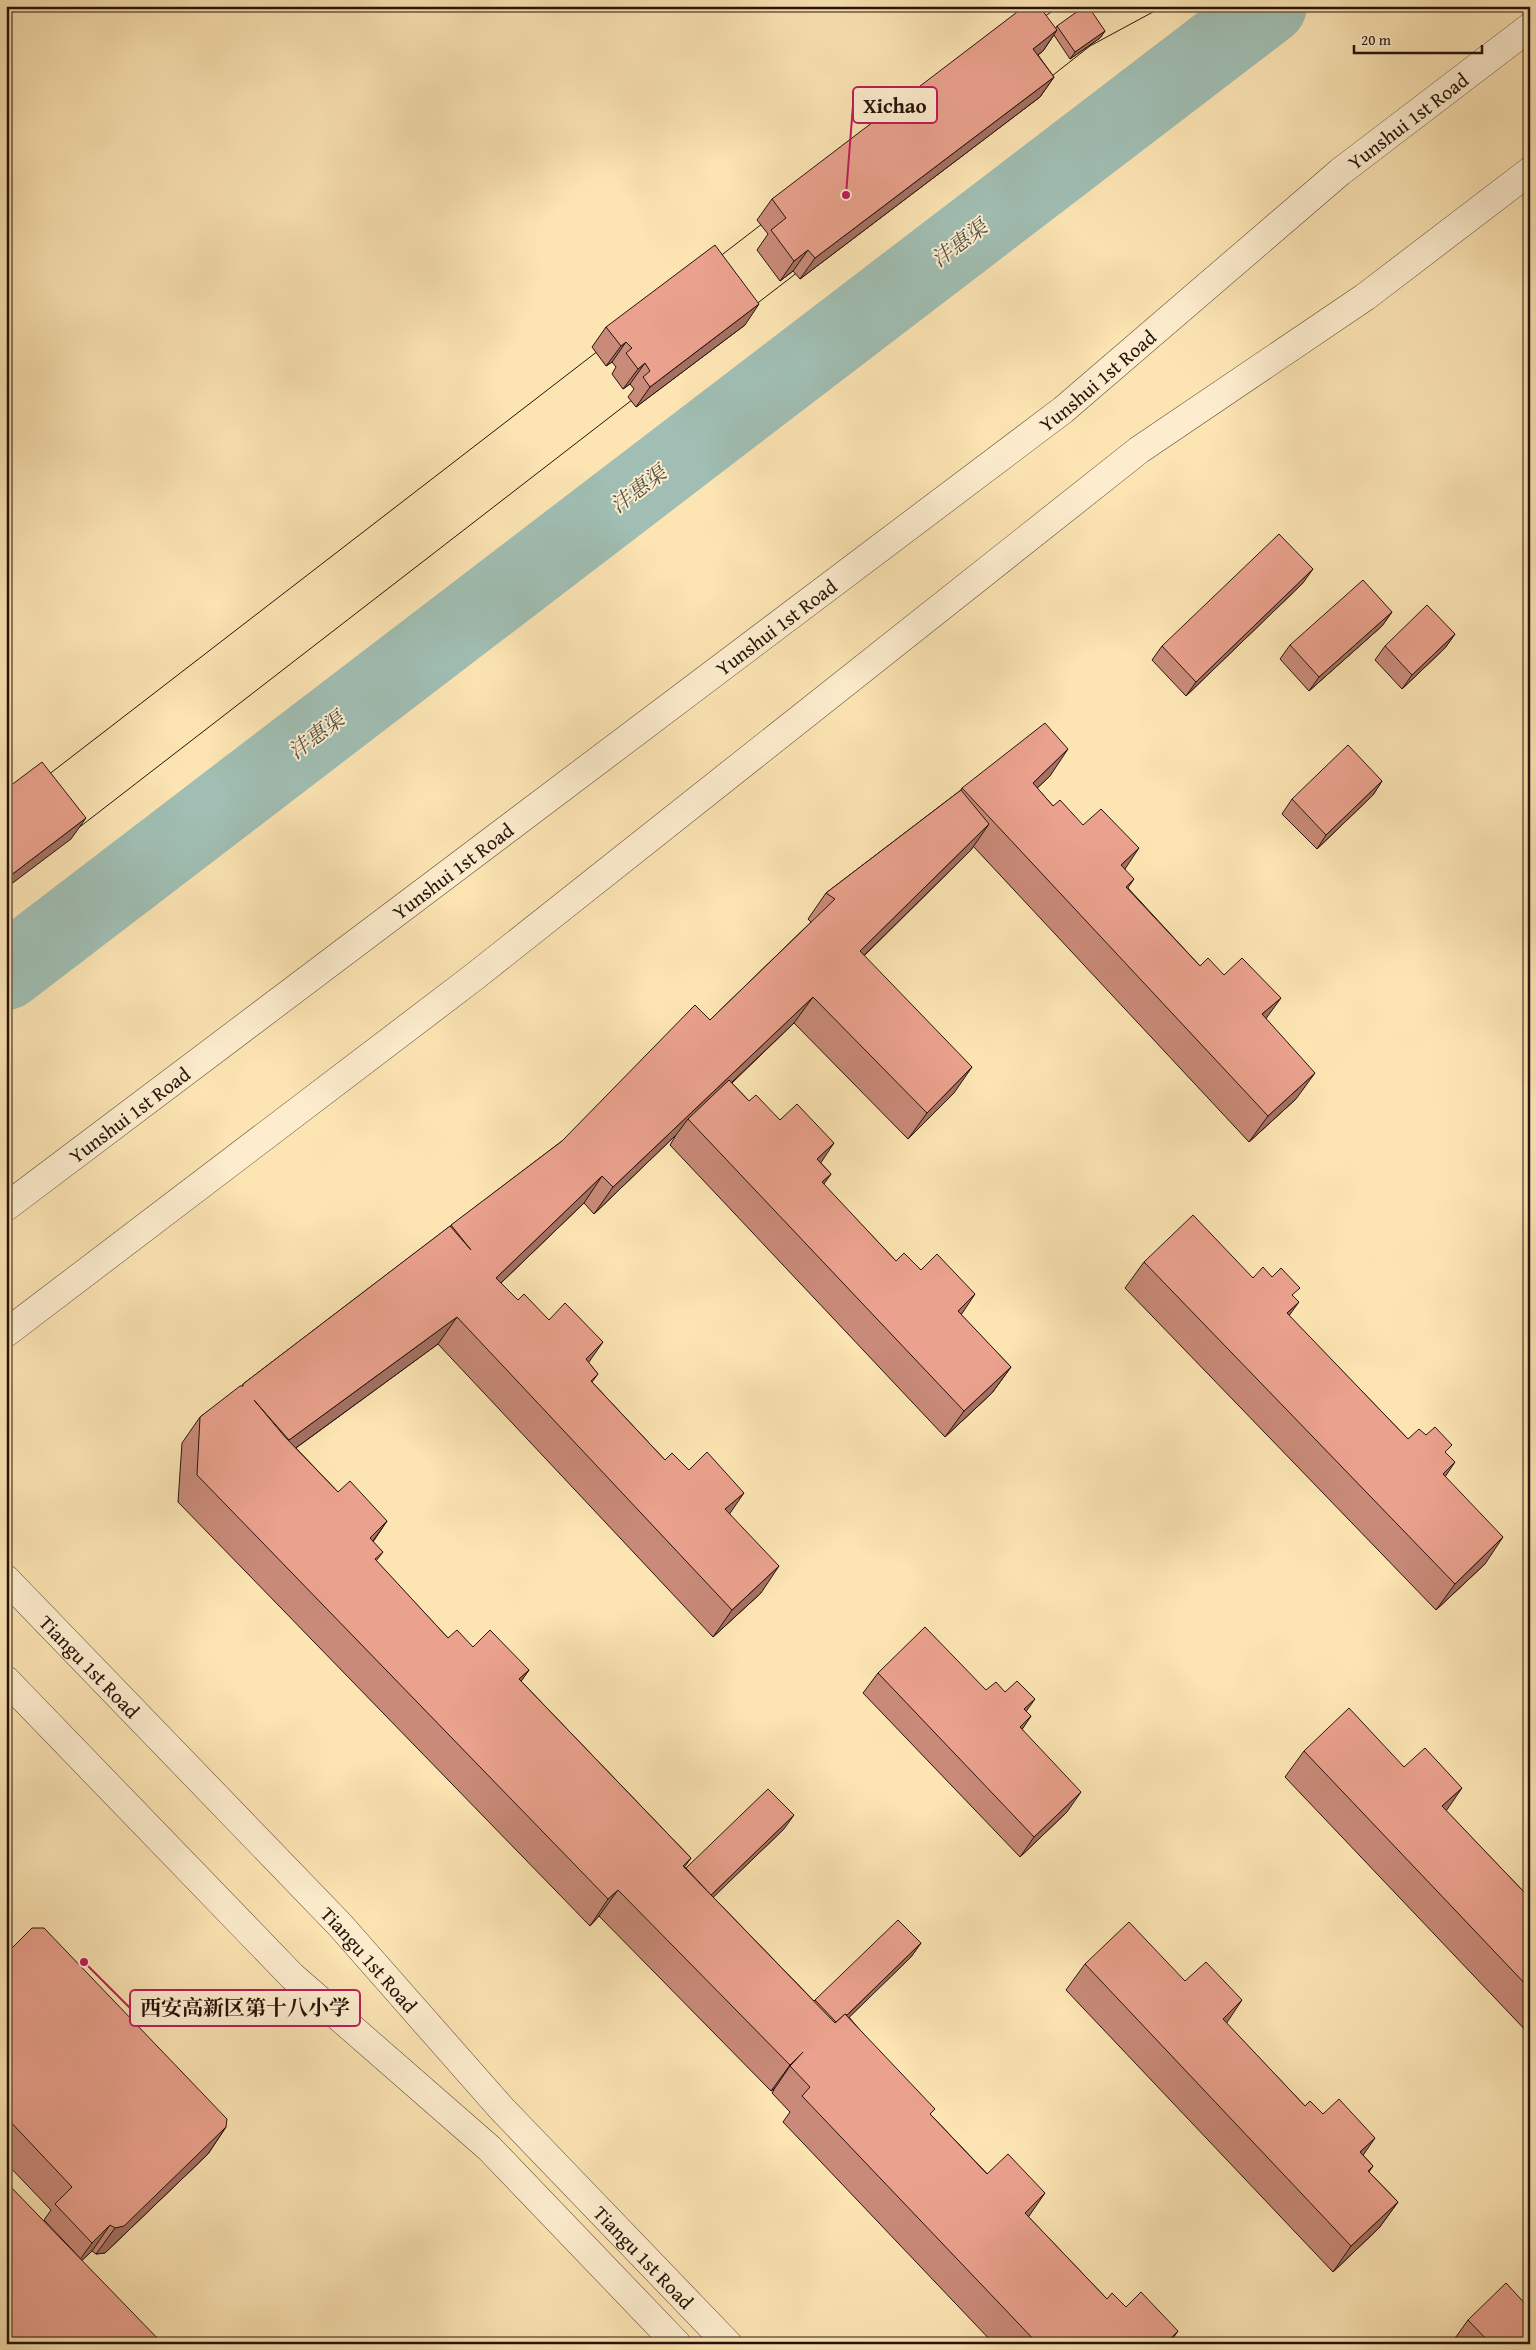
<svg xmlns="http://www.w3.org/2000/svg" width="1536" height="2350" font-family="'Gentium Book Plus','Noto Serif SC',serif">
	<rect width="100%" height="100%" fill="#fce4b3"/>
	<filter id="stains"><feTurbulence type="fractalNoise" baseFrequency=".004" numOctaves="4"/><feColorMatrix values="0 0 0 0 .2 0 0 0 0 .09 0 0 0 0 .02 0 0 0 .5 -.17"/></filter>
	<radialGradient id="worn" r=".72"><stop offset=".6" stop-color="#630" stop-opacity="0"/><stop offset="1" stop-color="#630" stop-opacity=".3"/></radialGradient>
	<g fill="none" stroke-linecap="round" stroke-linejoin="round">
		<path stroke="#a0beb3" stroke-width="76" d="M 6,972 L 1269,6"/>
		<defs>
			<g id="minor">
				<path id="s1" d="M 6,1207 L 1063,410 L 1340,172 L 1530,27"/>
				<path d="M 6,1333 L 474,977 L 1139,450 L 1365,297 L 1530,171"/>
				<path id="s2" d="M 6,1579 L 340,1925 L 501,2108 L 728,2344"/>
				<path d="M 6,1680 L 292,1976 L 489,2148 L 677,2344"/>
			</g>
		</defs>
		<use href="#minor" stroke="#5c4734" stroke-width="29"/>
		<use href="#minor" stroke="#fdedce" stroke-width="28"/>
		<g stroke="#26130a" stroke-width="1">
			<path d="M 1035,23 L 1060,6"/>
			<path d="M 1043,83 L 1090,46 L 1164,6"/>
			<path d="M 710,264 L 771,217"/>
			<path d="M 746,312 L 807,265"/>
			<path d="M 39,782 L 607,344"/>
			<path d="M 68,836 L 641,393"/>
		</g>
	</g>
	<g fill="#c98a79" stroke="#26130a">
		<path d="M 1057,26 L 1105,31 L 1100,38 L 1070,59 L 1054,35 L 1043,51 L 1038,55 L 1054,77 L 1040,97 L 800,279 L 793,271 L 780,281 L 757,250 L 768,234 L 757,220 L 772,199 L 1056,28 Z"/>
		<path d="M 745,325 L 636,407 L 628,397 L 634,389 L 630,384 L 623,389 L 612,374 L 616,367 L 612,362 L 606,366 L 592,347 L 606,327 Z"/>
		<path d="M 1303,583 L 1186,696 L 1152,660 L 1162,646 Z"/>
		<path d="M 1392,612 L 1382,626 L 1309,691 L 1280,659 L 1290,645 Z"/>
		<path d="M 1455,634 L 1445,648 L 1402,689 L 1375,660 L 1385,646 Z"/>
		<path d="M 1050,776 L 1037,788 L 1053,806 L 1125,869 L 1128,888 L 1200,966 L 1266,1019 L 1296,1099 L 1249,1142 L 973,846 L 971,850 L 864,956 L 954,1093 L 908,1139 L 794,1023 L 732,1083 L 749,1101 L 821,1163 L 831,1174 L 823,1184 L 896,1261 L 961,1315 L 1011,1367 L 992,1393 L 945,1437 L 670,1145 L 676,1135 L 594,1214 L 584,1203 L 501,1283 L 518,1300 L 589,1363 L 598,1374 L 592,1382 L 665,1460 L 730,1514 L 761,1593 L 713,1637 L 438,1344 L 296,1448 L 338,1492 L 387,1521 L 373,1542 L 383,1552 L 376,1561 L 448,1638 L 473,1647 L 529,1670 L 521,1681 L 691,1858 L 684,1867 L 686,1868 L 784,1829 L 713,1897 L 814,2001 L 815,2000 L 921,1943 L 911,1957 L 849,2017 L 931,2115 L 1107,2299 L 1126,2307 L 1169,2344 L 994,2344 L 783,2122 L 790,2112 L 772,2093 L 775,2088 L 771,2091 L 599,1916 L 590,1926 L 178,1502 L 182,1443 L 200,1417 L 242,1386 L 243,1384 L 562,1141 L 710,1020 L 811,922 L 808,919 L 826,893 L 961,790 L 962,788 Z"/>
		<path d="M 1382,781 L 1373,795 L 1317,849 L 1282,814 L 1292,799 Z"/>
		<path d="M 1144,1262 L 1253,1278 L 1272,1277 L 1294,1297 L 1289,1316 L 1408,1439 L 1426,1435 L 1446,1453 L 1445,1477 L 1485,1564 L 1436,1610 L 1125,1288 Z"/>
		<path d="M 878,1673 L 986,1690 L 1005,1692 L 1031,1716 L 1022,1729 L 1067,1812 L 1020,1857 L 863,1693 Z"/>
		<path d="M 1304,1751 L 1446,1811 L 1524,1892 L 1530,1888 L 1530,2035 L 1285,1777 Z"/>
		<path d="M 6,1954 L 226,2127 L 208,2154 L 105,2253 L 96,2254 L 92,2251 L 82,2260 L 44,2220 L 51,2210 L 6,2163 Z"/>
		<path d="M 1085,1964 L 1185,1981 L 1226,2023 L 1305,2106 L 1363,2155 L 1373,2166 L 1369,2172 L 1398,2202 L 1379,2228 L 1333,2272 L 1066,1990 Z"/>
		<path d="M 1468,2320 L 1530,2344 L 1451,2344 Z"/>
	</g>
	<g fill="#a47163" stroke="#26130a">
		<path d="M 1057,30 L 1043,51 L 1019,69 L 1033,49 Z"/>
		<path d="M 1105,31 L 1100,38 L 1070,59 L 1075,52 Z"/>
		<path d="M 1054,77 L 1040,97 L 800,279 L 815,258 Z"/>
		<path d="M 808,250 L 793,271 L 780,281 L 794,261 Z"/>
		<path d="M 759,304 L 745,325 L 636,407 L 650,387 Z"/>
		<path d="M 626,342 L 612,362 L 606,366 L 621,346 Z"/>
		<path d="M 645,363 L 630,384 L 623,389 L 638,369 Z"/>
		<path d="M 1313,569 L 1303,583 L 1186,696 L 1196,682 Z"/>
		<path d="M 1392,612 L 1382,626 L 1309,691 L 1319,677 Z"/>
		<path d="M 1455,634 L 1445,648 L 1402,689 L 1412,675 Z"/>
		<path d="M 1068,749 L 1050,776 L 1014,810 L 1033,783 Z"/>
		<path d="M 1382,781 L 1373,795 L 1317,849 L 1326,835 Z"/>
		<path d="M 86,818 L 71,839 L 6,888 L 6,879 Z"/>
		<path d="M 989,824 L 971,850 L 841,978 L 860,951 Z"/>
		<path d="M 1139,848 L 1121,875 L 1121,865 Z"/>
		<path d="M 1134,879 L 1116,905 L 1126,887 Z"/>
		<path d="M 813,997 L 794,1023 L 691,1121 L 688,1119 L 676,1135 L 594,1214 L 613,1187 Z"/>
		<path d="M 1281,998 L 1262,1024 L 1262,1014 Z"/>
		<path d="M 972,1067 L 954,1093 L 908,1139 L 927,1113 Z"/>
		<path d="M 1315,1073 L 1296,1099 L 1249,1142 L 1268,1116 Z"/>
		<path d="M 834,1143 L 816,1170 L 817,1159 Z"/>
		<path d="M 831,1174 L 812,1201 L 822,1182 Z"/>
		<path d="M 602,1176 L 584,1203 L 478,1305 L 496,1278 Z"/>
		<path d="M 975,1294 L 957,1321 L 958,1311 Z"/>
		<path d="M 1299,1302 L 1280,1328 L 1287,1313 Z"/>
		<path d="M 457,1317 L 438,1344 L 271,1466 L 289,1440 Z"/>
		<path d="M 603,1342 L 584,1369 L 586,1359 Z"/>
		<path d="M 1011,1367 L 992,1393 L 945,1437 L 964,1411 Z"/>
		<path d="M 1455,1462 L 1437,1489 L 1443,1474 Z"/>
		<path d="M 744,1493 L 726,1519 L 725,1509 Z"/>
		<path d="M 387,1521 L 368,1548 L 370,1538 Z"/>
		<path d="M 1503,1537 L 1485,1564 L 1436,1610 L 1455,1584 Z"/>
		<path d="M 779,1566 L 761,1593 L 713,1637 L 732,1610 Z"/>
		<path d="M 529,1670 L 510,1697 L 519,1679 Z"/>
		<path d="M 1035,1699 L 1020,1720 L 1024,1709 Z"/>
		<path d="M 1031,1716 L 1017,1737 L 1020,1727 Z"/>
		<path d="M 1462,1788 L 1444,1814 L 1442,1806 Z"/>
		<path d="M 1081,1792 L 1067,1812 L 1020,1857 L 1034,1837 Z"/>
		<path d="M 794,1815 L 784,1829 L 700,1910 L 710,1896 Z"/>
		<path d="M 691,1858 L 672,1884 L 683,1866 Z"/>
		<path d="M 618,1890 L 599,1916 L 590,1926 L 608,1899 Z"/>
		<path d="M 921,1943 L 911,1957 L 828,2038 L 838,2024 Z"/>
		<path d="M 1242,2000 L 1224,2027 L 1223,2019 Z"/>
		<path d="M 803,2052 L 790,2066 L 775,2088 L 771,2091 L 790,2065 Z"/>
		<path d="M 226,2127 L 208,2154 L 105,2253 L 96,2254 L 115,2228 Z"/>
		<path d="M 1375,2138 L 1357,2164 L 1360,2152 Z"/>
		<path d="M 1045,2193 L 1027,2219 L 1025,2213 Z"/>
		<path d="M 1398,2202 L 1379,2228 L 1333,2272 L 1351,2246 Z"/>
		<path d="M 110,2225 L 92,2251 L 73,2269 L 92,2243 Z"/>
		<path d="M 1178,2331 L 1169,2344 L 1165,2344 Z"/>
	</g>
	<g fill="#eaa18d" stroke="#26130a">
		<path d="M 1025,6 L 1039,6 L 1057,30 L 1033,49 L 1054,77 L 815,258 L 808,250 L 794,261 L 771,230 L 786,218 L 772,199 Z"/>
		<path d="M 1085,6 L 1088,6 L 1105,31 L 1075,52 L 1057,26 Z"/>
		<path d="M 715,245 L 759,304 L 650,387 L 643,377 L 650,371 L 645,363 L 638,369 L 626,353 L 632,348 L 626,342 L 621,346 L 606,327 Z"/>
		<path d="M 1279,534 L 1313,569 L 1196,682 L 1162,646 Z"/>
		<path d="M 1363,580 L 1392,612 L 1319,677 L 1290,645 Z"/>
		<path d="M 1427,605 L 1455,634 L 1412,675 L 1385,646 Z"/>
		<path d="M 1045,723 L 1068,749 L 1033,783 L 1053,806 L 1060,800 L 1083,825 L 1101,809 L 1139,848 L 1121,865 L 1134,879 L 1126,887 L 1200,966 L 1208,958 L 1224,975 L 1242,958 L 1281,998 L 1262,1014 L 1315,1073 L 1268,1116 L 962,788 Z"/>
		<path d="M 1348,745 L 1382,781 L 1326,835 L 1292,799 Z"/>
		<path d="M 42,762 L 86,818 L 6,879 L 6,789 Z"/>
		<path d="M 961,790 L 989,824 L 860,951 L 972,1067 L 927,1113 L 813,997 L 613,1187 L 602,1176 L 496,1278 L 518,1300 L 524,1294 L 549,1320 L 565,1303 L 603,1342 L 586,1359 L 598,1374 L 591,1381 L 665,1460 L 672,1453 L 689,1470 L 707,1452 L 744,1493 L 725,1509 L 779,1566 L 732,1610 L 457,1317 L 289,1440 L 254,1400 L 285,1437 L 338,1492 L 350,1481 L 387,1521 L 370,1538 L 383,1552 L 375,1559 L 448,1638 L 457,1630 L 473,1647 L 490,1630 L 529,1670 L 519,1679 L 691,1858 L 683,1866 L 835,2023 L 845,2014 L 935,2109 L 930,2114 L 987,2174 L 1008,2154 L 1045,2193 L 1025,2213 L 1107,2299 L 1112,2293 L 1126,2307 L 1141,2292 L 1178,2331 L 1165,2344 L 1038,2344 L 802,2096 L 810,2087 L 790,2066 L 803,2052 L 790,2065 L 618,1890 L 608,1899 L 197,1475 L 200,1417 L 240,1386 L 243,1386 L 243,1384 L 450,1226 L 471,1250 L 451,1225 L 562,1141 L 695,1005 L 710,1020 L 835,899 L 826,893 Z"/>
		<path d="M 729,1080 L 749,1101 L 756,1095 L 780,1120 L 797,1104 L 834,1143 L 817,1159 L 831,1174 L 822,1182 L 896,1261 L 904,1253 L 921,1270 L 937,1254 L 975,1294 L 958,1311 L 1011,1367 L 964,1411 L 688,1119 Z"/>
		<path d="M 1193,1215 L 1253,1278 L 1263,1267 L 1272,1277 L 1281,1268 L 1300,1288 L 1292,1295 L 1299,1302 L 1287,1313 L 1408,1439 L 1419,1429 L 1426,1435 L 1435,1427 L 1452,1445 L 1445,1452 L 1455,1462 L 1443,1474 L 1503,1537 L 1455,1584 L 1144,1262 Z"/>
		<path d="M 925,1627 L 986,1690 L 996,1682 L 1005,1692 L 1017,1681 L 1035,1699 L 1024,1709 L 1031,1716 L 1020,1727 L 1081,1792 L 1034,1837 L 878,1673 Z"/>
		<path d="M 1349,1708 L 1404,1767 L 1425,1748 L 1462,1788 L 1442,1806 L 1524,1892 L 1529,1887 L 1530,1888 L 1530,1989 L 1304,1751 Z"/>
		<path d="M 768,1789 L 794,1815 L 711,1895 L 686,1868 Z"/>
		<path d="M 898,1920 L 921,1943 L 847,2015 L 845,2014 L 836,2022 L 815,2000 Z"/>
		<path d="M 1129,1922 L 1185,1981 L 1206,1962 L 1242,2000 L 1223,2019 L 1305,2106 L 1310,2101 L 1323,2114 L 1339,2099 L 1375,2138 L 1360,2152 L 1373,2166 L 1368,2171 L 1398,2202 L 1351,2246 L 1085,1964 Z"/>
		<path d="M 32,1928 L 44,1928 L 227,2119 L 226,2127 L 124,2226 L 115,2228 L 110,2225 L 92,2243 L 55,2204 L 72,2187 L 6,2117 L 6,1954 Z"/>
		<path d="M 6,2182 L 163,2344 L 6,2344 Z"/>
		<path d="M 1506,2283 L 1530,2309 L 1530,2344 L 1491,2344 L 1468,2320 Z"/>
	</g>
	<g text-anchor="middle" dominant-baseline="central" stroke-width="4" stroke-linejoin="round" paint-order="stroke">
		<g font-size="20" fill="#26130a" stroke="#fdedce">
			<text stroke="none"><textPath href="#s1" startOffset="1774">Yunshui 1st Road</textPath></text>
			<text stroke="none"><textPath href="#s1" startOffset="1369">Yunshui 1st Road</textPath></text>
			<text stroke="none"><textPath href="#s1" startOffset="964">Yunshui 1st Road</textPath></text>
			<text stroke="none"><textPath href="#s1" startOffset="559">Yunshui 1st Road</textPath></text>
			<text stroke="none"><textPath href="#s1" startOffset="154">Yunshui 1st Road</textPath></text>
			<text stroke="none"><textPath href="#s2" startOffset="121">Tiangu 1st Road</textPath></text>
			<text stroke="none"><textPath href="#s2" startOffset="526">Tiangu 1st Road</textPath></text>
			<text stroke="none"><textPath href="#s2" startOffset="931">Tiangu 1st Road</textPath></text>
		</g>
		<g font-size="21" font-style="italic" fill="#514f45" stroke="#fdedce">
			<text transform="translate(959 243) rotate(-37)">沣惠渠</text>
			<text transform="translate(638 489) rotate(-37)">沣惠渠</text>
			<text transform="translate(316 735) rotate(-37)">沣惠渠</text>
		</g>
	</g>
	<path fill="none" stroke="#c2185b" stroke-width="2" d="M846 195L853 105M84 1962L130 2008"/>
	<g fill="#c2185b" stroke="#fdedce" stroke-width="2">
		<circle cx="846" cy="195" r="5"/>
		<circle cx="84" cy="1962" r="5"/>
	</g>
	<g fill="#fdedce" stroke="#c2185b" stroke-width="2">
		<rect x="853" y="87" width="84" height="36" rx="5"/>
		<rect x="130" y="1990" width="230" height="36" rx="5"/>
	</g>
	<g font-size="21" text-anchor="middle" font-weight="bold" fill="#26130a">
		<text x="895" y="113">Xichao</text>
		<text x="245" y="2015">西安高新区第十八小学</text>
	</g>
	<rect width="1536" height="2350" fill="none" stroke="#fce4b3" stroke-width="25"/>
	<rect x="8" y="8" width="1521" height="2335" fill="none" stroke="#26130a" stroke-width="2.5"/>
	<rect x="12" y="12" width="1511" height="2325" fill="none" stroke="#26130a"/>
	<path d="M1354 45v8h128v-8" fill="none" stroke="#26130a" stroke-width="2.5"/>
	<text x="1361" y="45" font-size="15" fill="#26130a" stroke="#fdedce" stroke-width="4" paint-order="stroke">20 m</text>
	<rect width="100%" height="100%" filter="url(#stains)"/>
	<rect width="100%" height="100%" fill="url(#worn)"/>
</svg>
